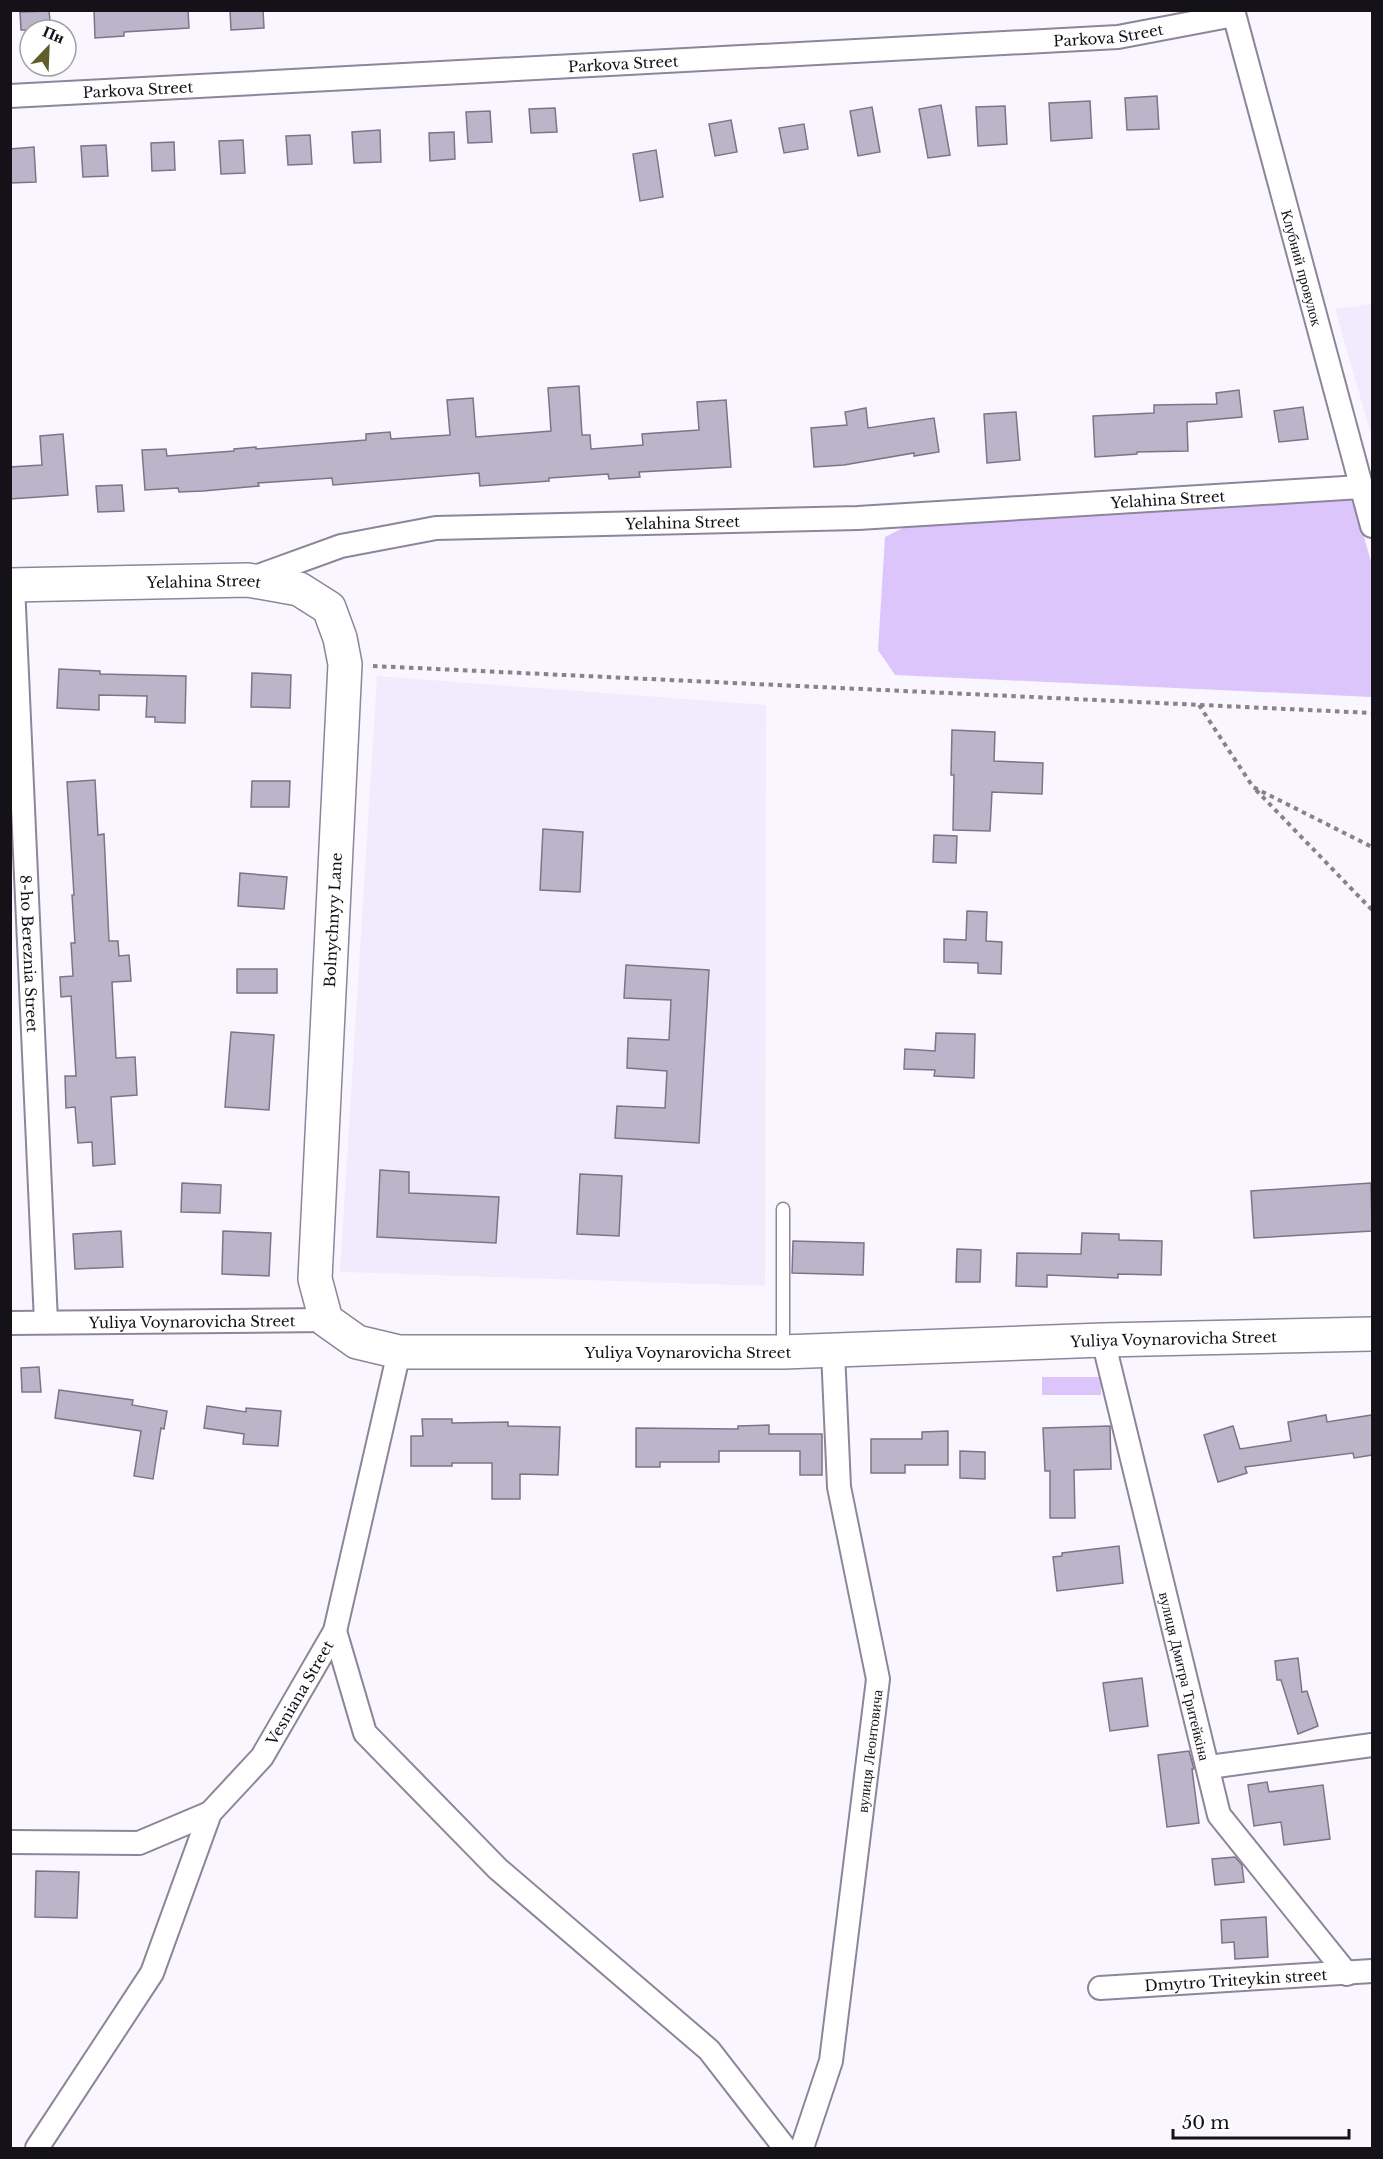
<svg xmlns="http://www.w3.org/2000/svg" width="1383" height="2159" font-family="'Libre Baskerville',serif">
	<rect width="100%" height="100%" fill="#f9f6ff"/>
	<g fill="#f2ebfd">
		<path d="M 1372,304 L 1372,438 L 1335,309 Z"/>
		<path d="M 377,676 L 766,705 L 765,1286 L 340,1272 Z"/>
	</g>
	<g fill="#dbc5fb">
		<path d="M 1353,499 L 1372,565 L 1372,697 L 895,675 L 878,650 L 885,537 L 907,526 Z"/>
		<rect x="1042" y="1377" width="59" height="18"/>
	</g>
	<g fill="#bcb4c9" stroke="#7c7488" stroke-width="1.5">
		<path d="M 94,10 L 188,10 L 189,28 L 124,32 L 124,36 L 95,38 Z"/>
		<path d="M 230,10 L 263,10 L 264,28 L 231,30 Z"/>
		<path d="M 49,11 L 51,30 L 21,30 L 20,12 Z"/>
		<path d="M 1157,96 L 1159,129 L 1127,130 L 1125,98 Z"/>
		<path d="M 1090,101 L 1092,138 L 1051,141 L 1049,103 Z"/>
		<path d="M 941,105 L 950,155 L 928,158 L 919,109 Z"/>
		<path d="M 1005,106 L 1007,144 L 978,146 L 976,107 Z"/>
		<path d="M 872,107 L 880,152 L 858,156 L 850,111 Z"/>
		<path d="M 555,108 L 557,132 L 531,133 L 529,109 Z"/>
		<path d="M 490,111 L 492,142 L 468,143 L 466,112 Z"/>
		<path d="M 731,120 L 737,152 L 715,156 L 709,124 Z"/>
		<path d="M 804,124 L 808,149 L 784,153 L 779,128 Z"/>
		<path d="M 380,130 L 381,162 L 354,163 L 352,132 Z"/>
		<path d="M 454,132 L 455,159 L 430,161 L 429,133 Z"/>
		<path d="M 310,135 L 312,164 L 288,165 L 286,136 Z"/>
		<path d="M 243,140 L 245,173 L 221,174 L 219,141 Z"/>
		<path d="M 174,142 L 175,170 L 152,171 L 151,143 Z"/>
		<path d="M 106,145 L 108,176 L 83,177 L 81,146 Z"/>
		<path d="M 34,147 L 36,182 L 10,183 L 10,149 Z"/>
		<path d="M 656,150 L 663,197 L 640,201 L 633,154 Z"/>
		<path d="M 579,386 L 582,435 L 590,435 L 591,449 L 643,445 L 642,434 L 699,430 L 697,402 L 726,400 L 731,467 L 639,472 L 640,477 L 609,479 L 608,474 L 549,478 L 549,481 L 480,486 L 479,473 L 333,485 L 332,478 L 258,483 L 259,486 L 203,491 L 179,492 L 178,488 L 145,490 L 142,450 L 166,449 L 167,456 L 234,451 L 234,449 L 256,447 L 256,449 L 366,440 L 366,434 L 390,432 L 391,439 L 450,435 L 447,400 L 473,398 L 476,437 L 551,431 L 548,388 Z"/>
		<path d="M 1239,390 L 1242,417 L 1187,422 L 1188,451 L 1137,452 L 1137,454 L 1095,457 L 1093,416 L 1154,413 L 1154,405 L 1217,404 L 1216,393 Z"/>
		<path d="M 1303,407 L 1308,439 L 1279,442 L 1274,411 Z"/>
		<path d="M 866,408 L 868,428 L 934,418 L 939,452 L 914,456 L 914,453 L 844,465 L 814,467 L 811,428 L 847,425 L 845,412 Z"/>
		<path d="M 1016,412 L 1020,460 L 987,463 L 984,414 Z"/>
		<path d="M 63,434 L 68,495 L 10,499 L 10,467 L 42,465 L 40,436 Z"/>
		<path d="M 122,485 L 124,511 L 98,512 L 96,486 Z"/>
		<path d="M 59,669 L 100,671 L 100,674 L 186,676 L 185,723 L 155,722 L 155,717 L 146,717 L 147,696 L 99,695 L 99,710 L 57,708 Z"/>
		<path d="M 252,673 L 291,675 L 290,708 L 251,707 Z"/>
		<path d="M 952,730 L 995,732 L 994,761 L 1043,763 L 1042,794 L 992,792 L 990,831 L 953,830 L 954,775 L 951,775 Z"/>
		<path d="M 95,780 L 98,835 L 104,834 L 109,941 L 118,941 L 119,956 L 129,955 L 131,981 L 112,982 L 116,1058 L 135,1057 L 137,1095 L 111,1097 L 115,1164 L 93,1166 L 92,1142 L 78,1143 L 75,1107 L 66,1108 L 65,1076 L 76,1076 L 71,996 L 61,997 L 60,977 L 73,976 L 71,943 L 75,943 L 72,895 L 74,895 L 67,782 Z"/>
		<path d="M 252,781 L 290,781 L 289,807 L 251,807 Z"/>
		<path d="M 543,829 L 583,832 L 580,892 L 540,890 Z"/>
		<path d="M 934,835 L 957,836 L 956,863 L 933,862 Z"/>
		<path d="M 240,873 L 287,877 L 284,909 L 238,906 Z"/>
		<path d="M 967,911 L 987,912 L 986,941 L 1002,942 L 1001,974 L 978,973 L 978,963 L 944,962 L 944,939 L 966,940 Z"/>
		<path d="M 626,965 L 709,970 L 699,1143 L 615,1138 L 617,1106 L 665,1108 L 667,1071 L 627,1068 L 628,1038 L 669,1040 L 671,1000 L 624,998 Z"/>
		<rect x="237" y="969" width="40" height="24"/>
		<path d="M 231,1032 L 274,1035 L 269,1110 L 225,1107 Z"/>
		<path d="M 936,1033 L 975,1034 L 974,1078 L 934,1076 L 935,1070 L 904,1069 L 905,1049 L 935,1051 Z"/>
		<path d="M 380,1170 L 409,1172 L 409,1193 L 499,1197 L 496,1243 L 377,1237 Z"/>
		<path d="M 580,1174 L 622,1176 L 619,1236 L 577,1234 Z"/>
		<path d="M 182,1183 L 221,1185 L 220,1213 L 181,1212 Z"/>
		<path d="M 1371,1183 L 1372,1231 L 1254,1238 L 1251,1191 Z"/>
		<path d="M 121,1231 L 123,1267 L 75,1269 L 73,1234 Z"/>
		<path d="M 223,1231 L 271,1233 L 269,1276 L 222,1274 Z"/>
		<path d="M 1082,1233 L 1119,1234 L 1119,1240 L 1162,1241 L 1161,1275 L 1118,1274 L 1118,1278 L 1047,1275 L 1047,1287 L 1016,1286 L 1017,1253 L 1081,1254 Z"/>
		<path d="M 793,1241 L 864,1243 L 863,1275 L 792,1273 Z"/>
		<path d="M 957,1249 L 981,1250 L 980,1282 L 956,1282 Z"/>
		<path d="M 39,1367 L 41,1392 L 22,1392 L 21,1368 Z"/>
		<path d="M 59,1390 L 133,1400 L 132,1405 L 167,1411 L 164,1429 L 161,1428 L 153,1479 L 134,1476 L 141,1431 L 55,1418 Z"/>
		<path d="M 207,1406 L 246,1412 L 246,1408 L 281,1411 L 278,1446 L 243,1444 L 244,1434 L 204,1428 Z"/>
		<path d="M 1326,1415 L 1327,1422 L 1372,1415 L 1372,1455 L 1354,1458 L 1353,1453 L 1245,1467 L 1247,1473 L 1218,1482 L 1204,1435 L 1233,1426 L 1240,1449 L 1291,1441 L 1288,1422 Z"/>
		<path d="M 422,1419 L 452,1419 L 452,1423 L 508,1422 L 508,1426 L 560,1427 L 558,1475 L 520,1474 L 520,1499 L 492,1499 L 492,1463 L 452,1463 L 452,1466 L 411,1466 L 411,1436 L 423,1436 Z"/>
		<path d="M 769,1425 L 769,1434 L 822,1434 L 822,1475 L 800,1475 L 800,1451 L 719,1451 L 719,1462 L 660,1462 L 660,1467 L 636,1467 L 636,1428 L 738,1429 L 738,1426 Z"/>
		<path d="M 1110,1426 L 1111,1469 L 1074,1470 L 1075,1518 L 1050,1518 L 1050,1471 L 1045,1471 L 1043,1428 Z"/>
		<path d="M 948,1431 L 948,1465 L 905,1465 L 905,1473 L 871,1473 L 871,1439 L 922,1439 L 922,1432 Z"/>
		<path d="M 960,1451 L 985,1452 L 985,1479 L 960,1478 Z"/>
		<path d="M 1119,1546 L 1123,1583 L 1057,1591 L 1053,1557 L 1062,1556 L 1062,1553 Z"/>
		<path d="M 1298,1658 L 1302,1692 L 1307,1691 L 1318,1726 L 1298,1734 L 1281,1680 L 1277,1680 L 1275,1661 Z"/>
		<path d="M 1142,1678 L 1148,1726 L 1110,1731 L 1103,1683 Z"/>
		<path d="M 1189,1751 L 1194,1769 L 1192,1769 L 1199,1823 L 1167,1827 L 1158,1755 Z"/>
		<path d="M 1267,1782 L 1269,1792 L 1323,1785 L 1330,1839 L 1284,1845 L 1281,1822 L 1254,1826 L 1248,1785 Z"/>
		<path d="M 1235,1857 L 1242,1865 L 1244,1882 L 1215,1885 L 1212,1859 Z"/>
		<path d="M 36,1871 L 79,1872 L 77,1918 L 35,1917 Z"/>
		<path d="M 1266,1917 L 1268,1957 L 1235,1959 L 1234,1942 L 1222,1943 L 1221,1920 Z"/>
	</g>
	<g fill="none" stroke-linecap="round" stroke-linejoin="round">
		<defs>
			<path id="lane" d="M 783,1351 L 783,1209"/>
			<g id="street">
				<path id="s1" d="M 1233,10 L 1372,526"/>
				<path id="s2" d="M 10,96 L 1118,37 L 1234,15"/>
				<path id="s3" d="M 250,579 L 341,546 L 436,528 L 858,518 L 1361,487"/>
				<path id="s4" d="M 13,585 L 46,1322"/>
				<path id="s5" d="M 10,1323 L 326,1320"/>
				<path id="s6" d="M 1103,1340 L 1219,1815 L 1347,1974"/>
				<path d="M 335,1631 L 365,1733 L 498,1869 L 709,2050 L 785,2148"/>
				<path d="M 1209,1767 L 1372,1745"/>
				<path id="s7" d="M 10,1842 L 139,1843 L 210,1813 L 262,1757 L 335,1631 L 399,1352"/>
				<path id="s8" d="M 1100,1988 L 1372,1971"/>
				<path d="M 37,2148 L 152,1973 L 210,1813"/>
				<path id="s9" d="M 802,2148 L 831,2061 L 878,1679 L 839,1487 L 833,1351"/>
			</g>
			<g id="secondary">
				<path id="s10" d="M 10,585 L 248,580 L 299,589 L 329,608 L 340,638 L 345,664 L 315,1279 L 326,1320 L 357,1342 L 399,1352 L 783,1352 L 1103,1340 L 1372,1334"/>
			</g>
		</defs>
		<use href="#lane" stroke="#8d8599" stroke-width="15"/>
		<use href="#street" stroke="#8d8599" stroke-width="26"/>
		<use href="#secondary" stroke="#8d8599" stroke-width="36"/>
		<g stroke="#86838b" stroke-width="4" stroke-dasharray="4.5 4.5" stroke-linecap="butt">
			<path d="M 373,666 L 1372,713"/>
			<path d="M 1199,705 L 1253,787 L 1372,847"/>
			<path d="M 1256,790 L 1372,910"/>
		</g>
		<use href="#lane" stroke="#fff" stroke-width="12"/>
		<use href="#street" stroke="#fff" stroke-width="22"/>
		<use href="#secondary" stroke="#fff" stroke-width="33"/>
	</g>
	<g text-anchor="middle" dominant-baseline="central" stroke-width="6" stroke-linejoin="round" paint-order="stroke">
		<g font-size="15" fill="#141118" stroke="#fff">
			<text stroke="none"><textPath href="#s2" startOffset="1100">Parkova Street</textPath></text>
			<text stroke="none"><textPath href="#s2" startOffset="614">Parkova Street</textPath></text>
			<text stroke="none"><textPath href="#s2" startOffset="128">Parkova Street</textPath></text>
			<text stroke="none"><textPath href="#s1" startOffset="267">Клубний провулок</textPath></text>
			<text stroke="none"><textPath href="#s3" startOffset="926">Yelahina Street</textPath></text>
			<text stroke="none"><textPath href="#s3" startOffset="440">Yelahina Street</textPath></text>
			<text stroke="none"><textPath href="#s10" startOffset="194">Yelahina Street</textPath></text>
			<text transform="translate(333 920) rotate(-87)">Bolnychnyy Lane</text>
			<text stroke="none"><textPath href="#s4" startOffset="369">8-ho Bereznia Street</textPath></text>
			<text stroke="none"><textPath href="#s5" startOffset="182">Yuliya Voynarovicha Street</textPath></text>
			<text stroke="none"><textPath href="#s10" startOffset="1898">Yuliya Voynarovicha Street</textPath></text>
			<text stroke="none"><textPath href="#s10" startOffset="1412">Yuliya Voynarovicha Street</textPath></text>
			<text stroke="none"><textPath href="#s6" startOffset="346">вулиця Дмитра Тритейкіна</textPath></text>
			<text stroke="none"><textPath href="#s7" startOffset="357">Vesniana Street</textPath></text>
			<text stroke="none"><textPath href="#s9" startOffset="404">вулиця Леонтовича</textPath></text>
			<text stroke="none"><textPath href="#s8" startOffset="136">Dmytro Triteykin street</textPath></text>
		</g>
	</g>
	<rect width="1383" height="2159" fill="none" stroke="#141118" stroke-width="24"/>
	<g transform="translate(48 48) rotate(23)"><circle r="28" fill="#ffffff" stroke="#a1a0a3" stroke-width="1.5"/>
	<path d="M0-4.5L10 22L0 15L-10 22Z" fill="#605f2c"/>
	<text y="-9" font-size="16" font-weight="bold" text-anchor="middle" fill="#141118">Пн</text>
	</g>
	<path d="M1173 2129v9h176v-9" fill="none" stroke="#141118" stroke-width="3"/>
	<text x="1182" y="2129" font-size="18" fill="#141118" stroke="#ffffff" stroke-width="4.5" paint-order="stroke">50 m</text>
</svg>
